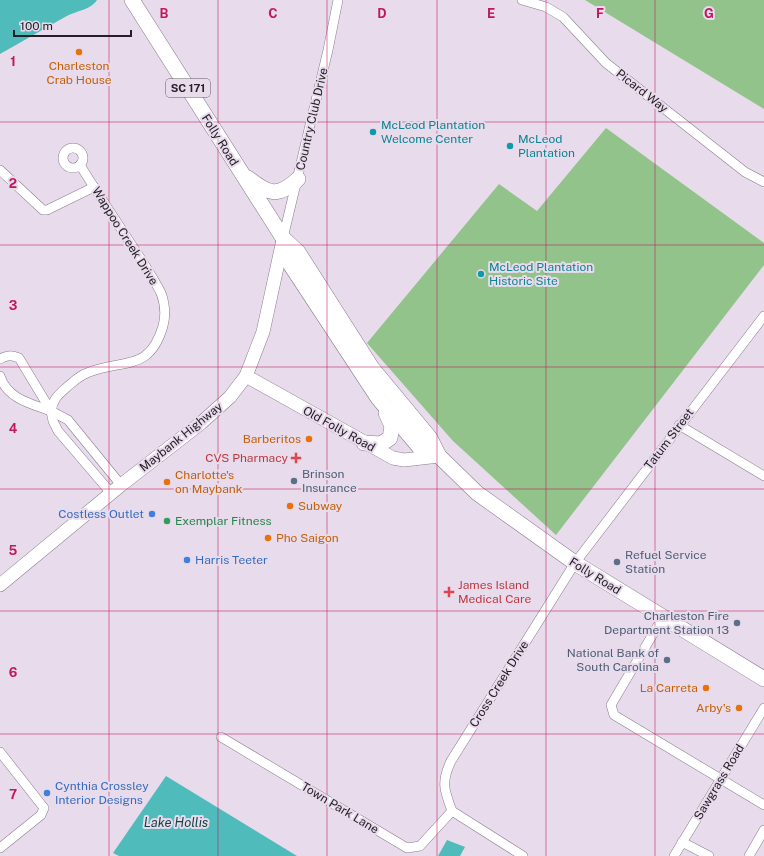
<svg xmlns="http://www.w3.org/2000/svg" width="764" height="856" font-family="'Public Sans',sans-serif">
	<rect width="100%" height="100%" fill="#e8dbec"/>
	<g fill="#91c38b">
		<path d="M 585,0 L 764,0 L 764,109 Z"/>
		<path d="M 606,128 L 764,243 L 764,265 L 556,535 L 453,441 L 367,343 L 499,184 L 537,211 Z"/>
	</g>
	<g fill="#50bbbb">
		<path d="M 0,0 L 97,0 C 91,10 75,11 65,17 C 43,29 22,42 0,54 Z"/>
		<path d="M 166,776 L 297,856 L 119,856 L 113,853 Z"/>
		<path d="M 447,840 L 465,847 L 460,856 L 438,856 Z"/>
	</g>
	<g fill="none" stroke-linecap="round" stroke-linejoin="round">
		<defs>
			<g id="minor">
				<path d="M 522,0 L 546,7 L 563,17 L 606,63 L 745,172 L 764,182"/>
				<circle cx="73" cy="158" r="10"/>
				<path d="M 0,170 L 43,210 L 47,210 L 94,187"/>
				<path d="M 283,238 L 328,50 L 338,0"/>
				<path d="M 0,359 C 7,355 11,355 19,358 L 51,411"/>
				<path d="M 0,376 C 7,399 32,404 51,411"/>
				<path d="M 51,411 C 53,399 58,395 67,387 C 73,382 79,376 87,373 C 121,358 149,374 163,326 C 166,315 165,304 161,293 C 152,275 140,258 129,241 C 113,216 96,191 80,165"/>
				<path d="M 679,425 L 764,476"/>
				<path d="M 111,493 L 58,431 L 53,421 L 51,411 L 68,420 L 121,485"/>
				<path d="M 663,617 L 611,705 L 614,715 L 764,805"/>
				<path d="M 221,737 L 407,848 L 420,846 L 452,811"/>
				<path d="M 0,752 L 44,808 L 41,815 L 0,848"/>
				<path d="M 452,811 C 444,790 441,782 451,761 L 575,563 L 764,316"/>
				<path d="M 452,811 L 523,856"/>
				<path d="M 682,842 L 709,856"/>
				<path d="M 674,856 L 764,708"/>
				<path d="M 749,856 L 764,830"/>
			</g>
			<g id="secondary">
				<path d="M 246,376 L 393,458 L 404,460 L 439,456"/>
				<path d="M 0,585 L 121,485 L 201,423 L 230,397 L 246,376 L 263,332 L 283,240"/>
			</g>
			<g id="primary">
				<path d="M 132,0 L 283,238 L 298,252 L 372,368 L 430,438 L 439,456 L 477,493 L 575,563 L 764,679"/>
				<path d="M 248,178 C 268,194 278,198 298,179"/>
				<path d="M 283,238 L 288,261 L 378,398 L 420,448 L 439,456"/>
				<path d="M 364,443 L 381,444 L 390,438 L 392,426 L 386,413"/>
			</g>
		</defs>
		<use href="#minor" stroke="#887d8c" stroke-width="10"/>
		<use href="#secondary" stroke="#887d8c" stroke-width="14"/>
		<use href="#primary" stroke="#887d8c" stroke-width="16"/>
		<use href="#minor" stroke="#fff" stroke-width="9"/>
		<use href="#secondary" stroke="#fff" stroke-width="13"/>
		<use href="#primary" stroke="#fff" stroke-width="15"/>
	</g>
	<path fill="none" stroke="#c2185b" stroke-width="1" stroke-opacity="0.55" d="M 109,0 L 109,856M 218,0 L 218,856M 327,0 L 327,856M 437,0 L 437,856M 546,0 L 546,856M 655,0 L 655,856M 0,122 L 764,122M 0,245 L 764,245M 0,367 L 764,367M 0,489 L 764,489M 0,611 L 764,611M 0,734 L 764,734"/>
	<g fill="#e8710a" stroke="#e8dbec" stroke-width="1.5">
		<circle cx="79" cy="52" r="4"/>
		<circle cx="309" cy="439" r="4"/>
		<circle cx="167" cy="482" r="4"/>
		<circle cx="290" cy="506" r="4"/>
		<circle cx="268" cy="538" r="4"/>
		<circle cx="706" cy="688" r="4"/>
		<circle cx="739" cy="708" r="4"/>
	</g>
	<g fill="#0f9aa8" stroke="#e8dbec" stroke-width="1.5">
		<circle cx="373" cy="132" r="4"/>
		<circle cx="510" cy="146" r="4"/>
		<circle cx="481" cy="274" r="4"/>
	</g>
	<g fill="#e0444e" stroke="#e8dbec" stroke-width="1.5">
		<path d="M294 452h4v4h4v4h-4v4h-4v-4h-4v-4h4z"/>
		<path d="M447 586h4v4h4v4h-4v4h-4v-4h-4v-4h4z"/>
	</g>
	<g fill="#5c6f8a" stroke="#e8dbec" stroke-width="1.5">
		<circle cx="294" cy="481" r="4"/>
		<circle cx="617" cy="562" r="4"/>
		<circle cx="737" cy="623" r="4"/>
		<circle cx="667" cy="660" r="4"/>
	</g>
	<g fill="#3f7fe0" stroke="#e8dbec" stroke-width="1.5">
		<circle cx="152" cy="514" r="4"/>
		<circle cx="187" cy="560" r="4"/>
		<circle cx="47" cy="793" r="4"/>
	</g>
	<circle fill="#2e9e5b" stroke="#e8dbec" stroke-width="1.5" cx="167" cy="521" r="4"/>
	<g text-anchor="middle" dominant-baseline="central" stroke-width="4" stroke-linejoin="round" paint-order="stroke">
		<rect fill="#e8dbec" stroke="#605862" stroke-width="1" x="166" y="79" width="44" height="18" rx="3"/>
		<g font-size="11" font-weight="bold" fill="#252027">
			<text x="188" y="88">SC 171</text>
		</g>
		<g font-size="12" fill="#c56008" stroke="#e8dbec" text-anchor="end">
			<text x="79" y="66" text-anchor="middle">Charleston<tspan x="79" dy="14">Crab House</tspan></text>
			<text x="301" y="439">Barberitos</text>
			<text x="175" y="475" text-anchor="start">Charlotte's<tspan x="175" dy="14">on Maybank</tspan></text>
			<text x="298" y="506" text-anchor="start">Subway</text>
			<text x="276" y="538" text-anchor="start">Pho Saigon</text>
			<text x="698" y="688">La Carreta</text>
			<text x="731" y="708">Arby's</text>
		</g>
		<g font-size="12" fill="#252027" stroke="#e8dbec">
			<text transform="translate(642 91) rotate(38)">Picard Way</text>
			<text transform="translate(312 119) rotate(-77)">Country Club Drive</text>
			<text transform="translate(220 140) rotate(58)">Folly Road</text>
			<text transform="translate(125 236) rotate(58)">Wappoo Creek Drive</text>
			<text transform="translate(339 429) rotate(29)">Old Folly Road</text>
			<text transform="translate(181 437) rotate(-39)">Maybank Highway</text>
			<text transform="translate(669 439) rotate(-53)">Tatum Street</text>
			<text transform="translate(595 576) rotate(32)">Folly Road</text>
			<text transform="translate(499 684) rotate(-58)">Cross Creek Drive</text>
			<text transform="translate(719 782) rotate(-59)">Sawgrass Road</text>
			<text transform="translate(340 808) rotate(31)">Town Park Lane</text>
		</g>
		<g font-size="12" fill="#0d838f" stroke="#e8dbec" text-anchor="start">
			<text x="381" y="125">McLeod Plantation<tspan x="381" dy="14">Welcome Center</tspan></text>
			<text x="518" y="139">McLeod<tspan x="518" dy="14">Plantation</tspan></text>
			<text x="489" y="267">McLeod Plantation<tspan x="489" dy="14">Historic Site</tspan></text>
		</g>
		<g font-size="12" fill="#be3a42" stroke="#e8dbec" text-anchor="end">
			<text x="288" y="458">CVS Pharmacy</text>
			<text x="458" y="585" text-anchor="start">James Island<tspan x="458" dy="14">Medical Care</tspan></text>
		</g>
		<g font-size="12" fill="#4e5e75" stroke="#e8dbec" text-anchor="start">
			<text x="302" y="474">Brinson<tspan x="302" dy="14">Insurance</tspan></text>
			<text x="625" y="555">Refuel Service<tspan x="625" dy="14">Station</tspan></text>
			<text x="729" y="616" text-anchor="end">Charleston Fire<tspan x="729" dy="14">Department Station 13</tspan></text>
			<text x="659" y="653" text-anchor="end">National Bank of<tspan x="659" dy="14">South Carolina</tspan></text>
		</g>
		<g font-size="12" fill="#366cbe" stroke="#e8dbec" text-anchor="start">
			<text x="144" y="514" text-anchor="end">Costless Outlet</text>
			<text x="195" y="560">Harris Teeter</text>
			<text x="55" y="786">Cynthia Crossley<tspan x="55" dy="14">Interior Designs</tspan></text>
		</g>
		<g font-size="12" fill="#27864d" stroke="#e8dbec" text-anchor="start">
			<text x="175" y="521">Exemplar Fitness</text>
		</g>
		<g font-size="13" font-style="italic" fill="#134444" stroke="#e8dbec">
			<text x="176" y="822">Lake Hollis</text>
		</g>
	</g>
	<g font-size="13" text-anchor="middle" font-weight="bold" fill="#c2185b" stroke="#e8dbec" stroke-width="4" stroke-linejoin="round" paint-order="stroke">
		<text x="164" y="18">B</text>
		<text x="273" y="18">C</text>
		<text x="382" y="18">D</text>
		<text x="491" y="18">E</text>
		<text x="600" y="18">F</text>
		<text x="709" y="18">G</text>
		<text x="13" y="66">1</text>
		<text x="13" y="188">2</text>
		<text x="13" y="310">3</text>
		<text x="13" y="433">4</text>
		<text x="13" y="555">5</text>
		<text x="13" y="677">6</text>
		<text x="13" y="799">7</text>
	</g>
	<path d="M14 30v6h117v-6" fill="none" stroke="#252027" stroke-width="2"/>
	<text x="20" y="30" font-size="12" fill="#252027" stroke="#e8dbec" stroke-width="3" paint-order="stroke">100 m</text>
</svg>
